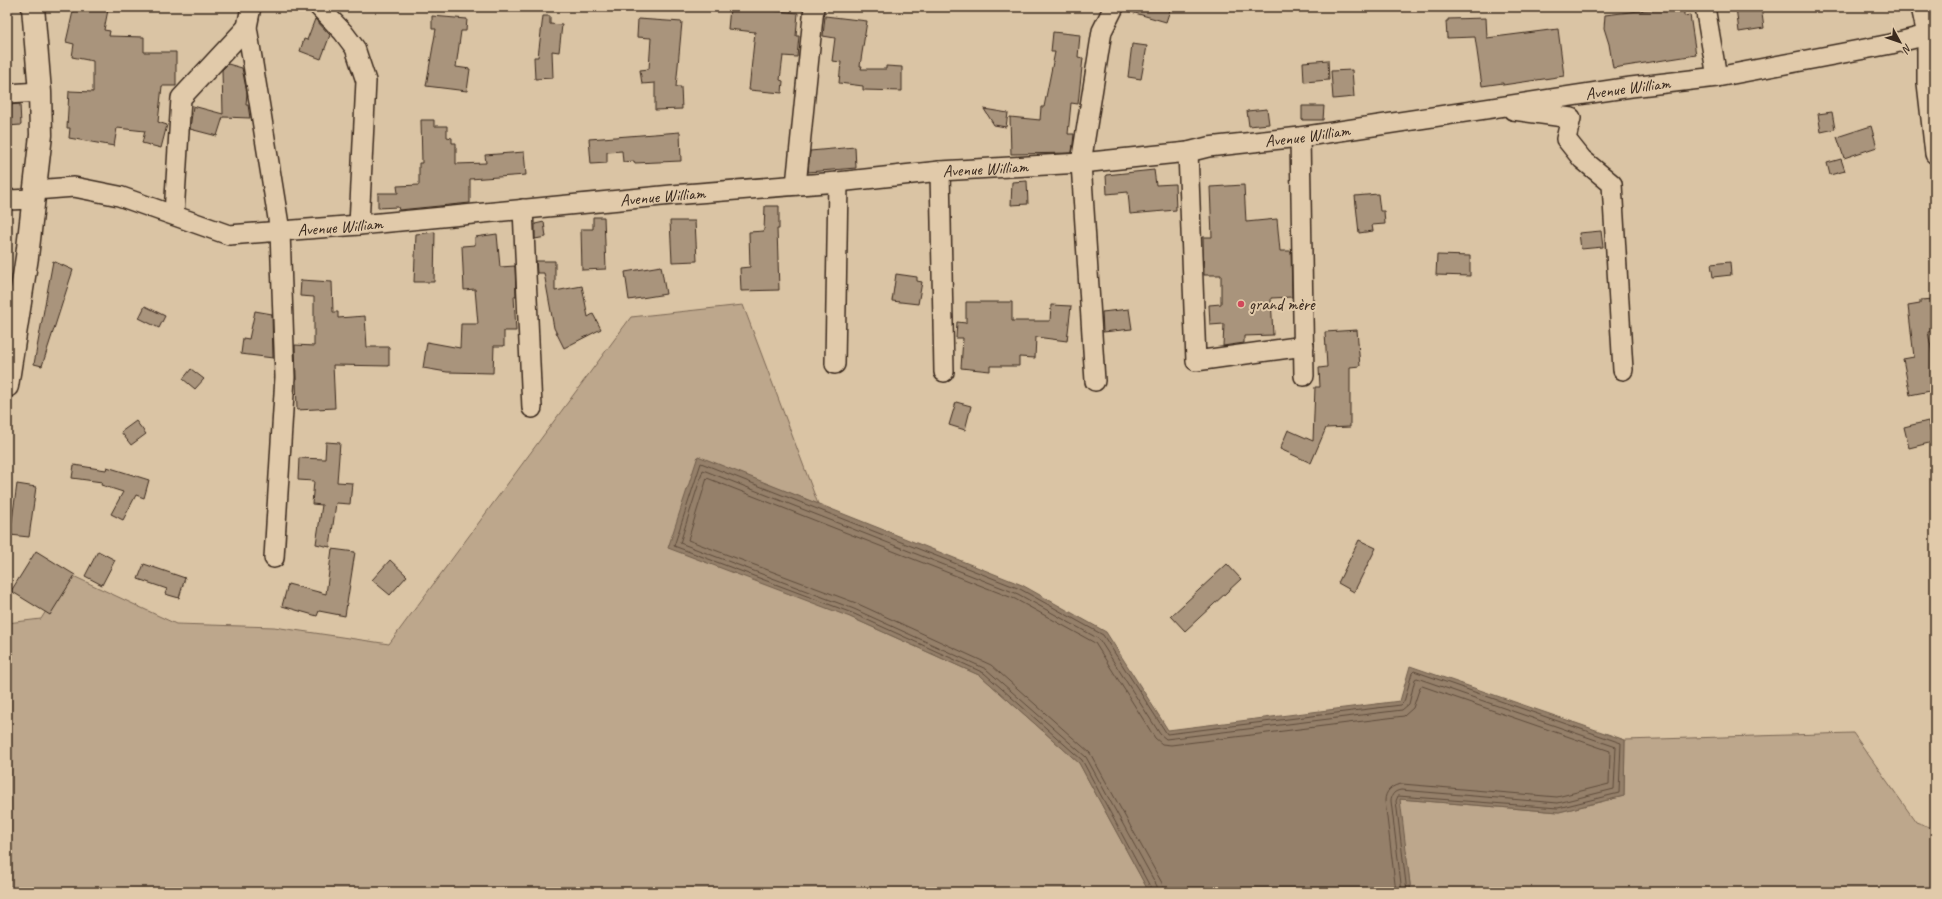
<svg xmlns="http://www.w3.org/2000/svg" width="1942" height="899" font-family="Caveat,sans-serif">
	<rect width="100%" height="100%" fill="#dac4a4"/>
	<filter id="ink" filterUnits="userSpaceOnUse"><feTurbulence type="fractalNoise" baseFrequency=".025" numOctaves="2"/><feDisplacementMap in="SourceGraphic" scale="8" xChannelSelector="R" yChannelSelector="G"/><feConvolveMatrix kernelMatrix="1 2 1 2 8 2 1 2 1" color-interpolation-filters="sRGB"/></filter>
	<g filter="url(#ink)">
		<g fill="#bda78c" stroke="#7c6855">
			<path d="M 743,305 L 818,504 L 698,457 L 850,617 L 981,676 L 1079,763 L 1149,892 L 7,892 L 7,623 L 41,619 L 69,574 L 176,624 L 274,627 L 389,644 L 631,317 Z"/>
			<path d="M 1853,733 L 1916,822 L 1935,829 L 1935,892 L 1411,892 L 1399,799 L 1559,812 L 1624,796 L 1625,740 Z"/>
		</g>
		<path fill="#95806a" stroke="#715e4c" d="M 698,456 L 1022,585 L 1106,632 L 1168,730 L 1400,701 L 1410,666 L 1625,740 L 1624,796 L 1559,812 L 1400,799 L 1411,892 L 1149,892 L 1079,763 L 981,676 L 850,617 L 668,548 Z"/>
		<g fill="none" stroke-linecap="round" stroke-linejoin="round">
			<g stroke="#5f4c3c" stroke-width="1">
				<path d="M 1153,892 L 1082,760 L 984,673 L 852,613 L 674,546 L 701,463 L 1020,589 L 1103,635 L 1167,734 L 1401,705 L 1404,702 L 1412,673 L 1414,671 L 1621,743 L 1619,793 L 1558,808 L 1398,796 L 1396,801 L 1407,892"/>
				<path d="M 1158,892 L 1157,886 L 1086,757 L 986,669 L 854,609 L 680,543 L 703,470 L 1018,594 L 1099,639 L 1160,734 L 1166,739 L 1402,710 L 1409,704 L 1415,679 L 1417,678 L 1616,747 L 1614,789 L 1558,803 L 1401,790 C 1395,791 1391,794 1391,801 L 1402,892"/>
				<path d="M 1164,892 L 1162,883 L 1090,753 L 991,665 L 856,603 L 688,540 L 707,478 L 1015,599 L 1095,643 L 1155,738 L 1162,744 L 1171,745 L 1404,716 L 1413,708 L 1420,687 L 1422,686 L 1610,751 L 1609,784 L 1557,797 L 1402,784 C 1392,785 1385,791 1385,801 L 1396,892"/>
			</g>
		</g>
		<g fill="#a9947b" stroke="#3b2a1e">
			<path d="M 74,7 L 93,7 L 108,10 L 104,30 L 110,31 L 109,36 L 144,37 L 144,52 L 176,52 L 176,86 L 162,86 L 158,122 L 167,125 L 161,148 L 142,143 L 145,131 L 117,128 L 114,146 L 69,138 L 70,128 L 67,128 L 69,91 L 93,92 L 93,61 L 72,57 L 74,44 L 66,42 Z"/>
			<path d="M 1128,7 L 1171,7 L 1166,22 L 1128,11 Z"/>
			<path d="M 1684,7 L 1684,16 L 1690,15 L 1696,55 L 1613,68 L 1609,44 L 1604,28 L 1605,15 L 1647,10 Z"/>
			<path d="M 1736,7 L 1761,7 L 1764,28 L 1739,32 Z"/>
			<path d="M 730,8 L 749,10 L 750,8 L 798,13 L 796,36 L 799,36 L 797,57 L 783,56 L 780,80 L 783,81 L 782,93 L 749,90 L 755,32 L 728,29 Z"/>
			<path d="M 432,16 L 467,19 L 466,31 L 461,31 L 456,67 L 470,69 L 467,91 L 426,86 L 436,29 L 432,29 Z"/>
			<path d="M 543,16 L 550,16 L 550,24 L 562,25 L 559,52 L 552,51 L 553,78 L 535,79 L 534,57 L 538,57 Z"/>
			<path d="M 825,16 L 867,21 L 860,66 L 862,66 L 861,69 L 886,69 L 886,66 L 902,67 L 902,91 L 863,90 L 863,86 L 839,83 L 841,62 L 832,61 L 835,38 L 823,36 Z"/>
			<path d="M 1486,18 L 1487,38 L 1558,29 L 1564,76 L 1503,85 L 1503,83 L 1482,86 L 1475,37 L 1447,38 L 1446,21 L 1448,21 L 1448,19 Z"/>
			<path d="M 315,19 L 330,35 L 321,59 L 300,51 L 304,39 L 307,40 Z"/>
			<path d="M 638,19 L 682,22 L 676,87 L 681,87 L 682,109 L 655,110 L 655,83 L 642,84 L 640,70 L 649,69 L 651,38 L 637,37 Z"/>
			<path d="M 1053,32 L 1080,35 L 1078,57 L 1083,58 L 1078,104 L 1071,103 L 1068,134 L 1074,134 L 1072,153 L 1011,154 L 1010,117 L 1040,120 L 1041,107 L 1044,107 L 1055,52 L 1051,52 Z"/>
			<path d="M 1132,44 L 1147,46 L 1141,79 L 1128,77 Z"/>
			<path d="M 1328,60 L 1329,80 L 1304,82 L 1303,62 Z"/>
			<path d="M 228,64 L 242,68 L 247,93 L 246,105 L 248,105 L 250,118 L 223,117 L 217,136 L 190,129 L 193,106 L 223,114 L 222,70 Z"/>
			<path d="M 1352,70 L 1354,97 L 1333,99 L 1331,71 Z"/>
			<path d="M 20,104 L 21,125 L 7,126 L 7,105 Z"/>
			<path d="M 1302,106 L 1324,106 L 1323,120 L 1302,120 Z"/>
			<path d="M 984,109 L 1008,113 L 1006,127 L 994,125 Z"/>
			<path d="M 1267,109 L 1269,124 L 1249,126 L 1247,111 Z"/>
			<path d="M 1832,112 L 1835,129 L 1821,132 L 1818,114 Z"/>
			<path d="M 421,120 L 434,120 L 434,126 L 447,126 L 447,137 L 452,138 L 452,143 L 456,143 L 456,164 L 486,163 L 485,155 L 524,152 L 526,175 L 470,179 L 470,203 L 399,210 L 398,207 L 378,208 L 378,193 L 398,193 L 397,186 L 419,185 L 419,163 L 422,163 Z"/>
			<path d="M 1871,126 L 1877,147 L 1844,158 L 1837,137 Z"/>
			<path d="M 680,132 L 681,161 L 635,163 L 634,161 L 623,162 L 622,151 L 607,152 L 607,163 L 591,164 L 589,139 Z"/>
			<path d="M 855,147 L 856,168 L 808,172 L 810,151 Z"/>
			<path d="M 1841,159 L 1845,171 L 1830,175 L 1827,163 Z"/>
			<path d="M 1154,170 L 1156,185 L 1175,184 L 1176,210 L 1130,214 L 1128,192 L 1107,194 L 1106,175 Z"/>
			<path d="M 1027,181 L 1028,204 L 1011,205 L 1012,182 Z"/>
			<path d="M 1244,185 L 1246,222 L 1277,219 L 1280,251 L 1291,251 L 1292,297 L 1271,298 L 1273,335 L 1244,336 L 1244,343 L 1223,346 L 1224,324 L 1210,325 L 1209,305 L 1221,304 L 1221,275 L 1204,275 L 1203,237 L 1212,237 L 1210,187 Z"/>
			<path d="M 1378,194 L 1380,211 L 1384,211 L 1385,224 L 1372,225 L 1373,231 L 1359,233 L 1355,196 Z"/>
			<path d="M 765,206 L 779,206 L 779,229 L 777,229 L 779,290 L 741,291 L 740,268 L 750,267 L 749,232 L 764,231 Z"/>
			<path d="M 593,217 L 604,217 L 606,269 L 582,270 L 581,229 L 593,229 Z"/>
			<path d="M 670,221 L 695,221 L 697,261 L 672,262 Z"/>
			<path d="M 544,222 L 546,237 L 535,239 L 535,224 Z"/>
			<path d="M 1601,231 L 1603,247 L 1581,249 L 1579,233 Z"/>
			<path d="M 435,232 L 434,282 L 414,282 L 416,234 Z"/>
			<path d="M 497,234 L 500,267 L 515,266 L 516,296 L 514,296 L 516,331 L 504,331 L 504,346 L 494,346 L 493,373 L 447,372 L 423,368 L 427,342 L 460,348 L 461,324 L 478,324 L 475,289 L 464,290 L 462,246 L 475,245 L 475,237 Z"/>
			<path d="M 1437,255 L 1470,256 L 1470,276 L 1436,275 Z"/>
			<path d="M 53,261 L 73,270 L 42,366 L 34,364 Z"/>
			<path d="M 536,261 L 555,261 L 555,291 L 582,286 L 588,317 L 593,314 L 601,329 L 564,348 L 554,328 L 544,273 L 537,273 Z"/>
			<path d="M 1730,262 L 1731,275 L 1713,277 L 1711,264 Z"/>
			<path d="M 661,266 L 666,294 L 629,300 L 625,272 Z"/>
			<path d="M 896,274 L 917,277 L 917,281 L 922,282 L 918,304 L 892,301 Z"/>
			<path d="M 301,280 L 332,282 L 333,312 L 338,312 L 338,318 L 365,316 L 367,347 L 389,347 L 389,366 L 333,365 L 335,408 L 297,410 L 295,345 L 314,346 L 314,297 L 300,296 Z"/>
			<path d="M 1935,299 L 1935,331 L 1928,332 L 1935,367 L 1935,390 L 1910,395 L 1903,359 L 1914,357 L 1908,306 L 1920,304 L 1920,300 Z"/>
			<path d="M 966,302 L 1012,302 L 1012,321 L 1050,321 L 1051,305 L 1071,306 L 1067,341 L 1036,337 L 1035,358 L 1019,357 L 1019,366 L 990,366 L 990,371 L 961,368 L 963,338 L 956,338 L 957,322 L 966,323 Z"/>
			<path d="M 145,306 L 165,316 L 159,328 L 139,318 Z"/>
			<path d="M 1129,309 L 1132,329 L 1103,332 L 1102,312 Z"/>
			<path d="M 255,311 L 272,314 L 273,358 L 241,354 L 243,338 L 249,339 Z"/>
			<path d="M 1357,330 L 1360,366 L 1350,367 L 1350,427 L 1326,428 L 1311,463 L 1280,449 L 1288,430 L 1313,441 L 1315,387 L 1320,387 L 1319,368 L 1327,367 L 1325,332 Z"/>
			<path d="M 191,369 L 204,379 L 195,389 L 183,379 Z"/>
			<path d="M 956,402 L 971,406 L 965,430 L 949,425 Z"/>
			<path d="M 136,421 L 146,434 L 131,445 L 121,432 Z"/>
			<path d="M 1928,421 L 1933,442 L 1909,448 L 1904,427 Z"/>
			<path d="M 326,442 L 340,443 L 337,482 L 352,483 L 350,504 L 336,503 L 330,547 L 316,544 L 322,505 L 312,504 L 314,481 L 298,480 L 299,458 L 325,459 Z"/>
			<path d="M 74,465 L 106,470 L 107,467 L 149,480 L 144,498 L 136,495 L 123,520 L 111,514 L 123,492 L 101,485 L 102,482 L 72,478 Z"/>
			<path d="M 17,484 L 36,487 L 29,537 L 10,535 Z"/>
			<path d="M 1359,540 L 1376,548 L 1354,592 L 1338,583 Z"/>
			<path d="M 332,549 L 355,552 L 345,616 L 319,611 L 317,616 L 282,606 L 288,584 L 326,594 Z"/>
			<path d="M 36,551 L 75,575 L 50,615 L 11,591 Z"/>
			<path d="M 98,551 L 115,560 L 102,585 L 85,576 Z"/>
			<path d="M 390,560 L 407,576 L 390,595 L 372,580 Z"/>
			<path d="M 144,564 L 185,578 L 179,598 L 165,594 L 167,589 L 138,579 Z"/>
			<path d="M 1227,564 L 1241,579 L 1185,631 L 1171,616 Z"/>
		</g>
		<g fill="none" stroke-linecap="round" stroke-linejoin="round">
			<defs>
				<g id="minor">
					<path d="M 251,7 L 247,27 L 280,231 L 285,377 L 274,558"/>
					<path d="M 319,7 L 343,32 L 355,48 L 366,81 L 359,225"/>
					<path d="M 1705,7 L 1717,77"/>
					<path d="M 1921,7 L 1927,35 L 1927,83 L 1935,154"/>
					<path d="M 7,94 L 40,92"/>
					<path d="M 1513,110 L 1571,118 L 1566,139 L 1582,159 L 1612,184 L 1623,370"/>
					<path d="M 1300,137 L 1304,376"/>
					<path d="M 1188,152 L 1196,361 L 1304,346"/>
					<path d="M 940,171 L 944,372"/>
					<path d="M 796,185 L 814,7"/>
					<path id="s1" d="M 35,190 L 74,187 L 119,196 L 229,235 L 359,225 L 672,195 L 838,182 L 940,171 L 1081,163 L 1188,152 L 1208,147 L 1300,137 L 1631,87 L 1717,77 L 1891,44 L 1935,33"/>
					<path d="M 7,200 L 34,199"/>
					<path d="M 523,209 L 532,408"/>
					<path d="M 174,214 L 181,98 L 247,27"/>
					<path d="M 835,364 L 838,182"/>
					<path d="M 1095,381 L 1081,163 L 1102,31 L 1114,7"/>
				</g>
				<path id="trunk" d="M 7,386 L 27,257 L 41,135 L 40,92 L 33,7"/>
			</defs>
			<use href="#minor" stroke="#3b2a1e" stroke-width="22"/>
			<use href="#trunk" stroke="#3b2a1e" stroke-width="25"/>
			<use href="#minor" stroke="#e1caaa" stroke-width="19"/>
			<use href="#trunk" stroke="#e1caaa" stroke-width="22"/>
		</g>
	</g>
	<circle fill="#d1495b" stroke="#e1caaa" stroke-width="1.5" cx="1241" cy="304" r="4"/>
	<g text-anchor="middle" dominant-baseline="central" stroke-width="4" stroke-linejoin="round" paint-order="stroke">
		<g font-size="17" fill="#3b2a1e" stroke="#e1caaa">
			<text stroke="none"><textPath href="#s1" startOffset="1609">Avenue William</textPath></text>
			<text stroke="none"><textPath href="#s1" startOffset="1285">Avenue William</textPath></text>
			<text stroke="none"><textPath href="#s1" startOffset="961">Avenue William</textPath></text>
			<text stroke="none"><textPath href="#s1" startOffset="637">Avenue William</textPath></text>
			<text stroke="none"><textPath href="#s1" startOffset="313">Avenue William</textPath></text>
		</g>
		<g font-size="17" fill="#3b2a1e" stroke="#e1caaa" text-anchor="start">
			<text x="1249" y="304">grand mère</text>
		</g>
	</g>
	<rect width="1942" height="899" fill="none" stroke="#e1caaa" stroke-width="24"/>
	<rect x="12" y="12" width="1918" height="875" fill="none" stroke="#3b2a1e" stroke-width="1.5" filter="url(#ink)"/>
	<g transform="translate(1900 42) rotate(130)" stroke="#e1caaa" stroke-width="3" paint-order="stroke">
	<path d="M0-3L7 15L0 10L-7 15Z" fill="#3b2a1e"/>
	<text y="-6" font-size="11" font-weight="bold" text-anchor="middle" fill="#3b2a1e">N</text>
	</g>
</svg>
